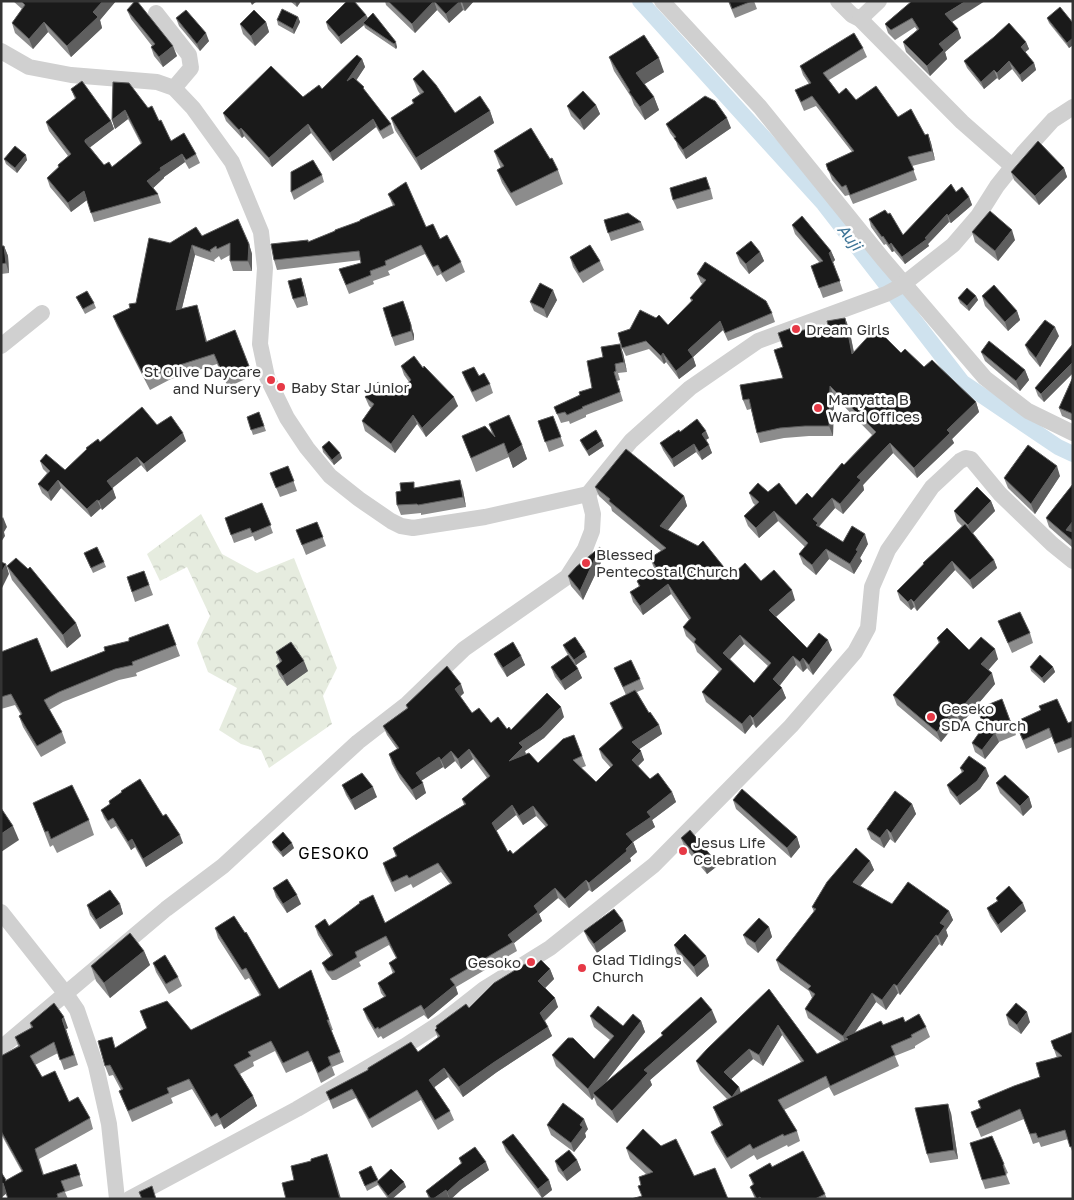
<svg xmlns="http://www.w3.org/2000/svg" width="1074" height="1200" font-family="'Golos Text',sans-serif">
	<defs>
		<pattern id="forest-crowns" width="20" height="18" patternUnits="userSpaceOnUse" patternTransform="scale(1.25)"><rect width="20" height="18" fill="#e6ecdf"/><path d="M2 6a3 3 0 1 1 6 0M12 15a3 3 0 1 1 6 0" fill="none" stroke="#c6cbc0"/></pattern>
	</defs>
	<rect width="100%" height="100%" fill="#fff"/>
	<path fill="url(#forest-crowns)" d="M 201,514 L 222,554 L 257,573 L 294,558 L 337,668 L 323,696 L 332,724 L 269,768 L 261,750 L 241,744 L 219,730 L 237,688 L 208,672 L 197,643 L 210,616 L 187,567 L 160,581 L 147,554 Z"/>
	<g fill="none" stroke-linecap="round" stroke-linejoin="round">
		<path stroke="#cfe2ee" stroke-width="16" d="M 640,1 L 824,204 L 962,382 L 1058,447 L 1073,454"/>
		<g stroke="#d0d0d0" stroke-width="16">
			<path d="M 662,1 L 760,107 L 883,259 L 985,378 L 1028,411 L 1073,433"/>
			<path d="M 838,1 L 852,15 L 860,19 L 962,122 L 1012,166"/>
			<path d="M 156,13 L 189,55 L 191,68 L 174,88"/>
			<path d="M 860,19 L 879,1"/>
			<path d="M 1,51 L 29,67 L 71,75 L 157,82 L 174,88 L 193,108 L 232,162 L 261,232 L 265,268 L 260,344 L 267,377 L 287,418 L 307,448 L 330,476 L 359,499 L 391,521 L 401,526 L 413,528 L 485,517 L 588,494"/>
			<path d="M 1,346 L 42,313"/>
			<path d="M 1,912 L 66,994 L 77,1010 L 96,1066 L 109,1124 L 117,1199"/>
			<path d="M 1,1048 L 166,909 L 223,866 L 358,742 L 407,704 L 464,649 L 567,577 L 585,549 L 592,531 L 593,514 L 588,494 L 631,441 L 690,388 L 758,341 L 886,294 L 901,286 L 953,245 L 978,216 L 997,186 L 1024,152 L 1053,120 L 1073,107"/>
			<path d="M 129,1199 L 297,1109 L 405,1046 L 442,1022 L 484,989 L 550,948 L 654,865 L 791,726 L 855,652 L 868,628 L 872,587 L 888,550 L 932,487 L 960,461 L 966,458 L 971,459 L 1000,494 L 1052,544 L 1073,561"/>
		</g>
	</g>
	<g fill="#8c8c8c" fill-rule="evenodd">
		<path d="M 13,1 L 116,1 L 100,20 L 102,28 L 71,57 L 48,32 L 33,49 L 15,33 L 12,23 L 22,9 Z"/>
		<path d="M 290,1 L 301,1 L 297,7 Z"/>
		<path d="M 385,1 L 474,1 L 465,11 L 463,10 L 449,23 L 437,10 L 415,33 L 386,5 Z"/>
		<path d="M 728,1 L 754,1 L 757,9 L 735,18 Z"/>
		<path d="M 912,1 L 952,22 L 961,38 L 945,52 L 947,59 L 930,76 L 906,52 L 903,42 L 917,30 L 915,27 L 895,40 L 888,33 L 885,24 Z"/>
		<path d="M 127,10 L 177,56 L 163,67 L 154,56 L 151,47 L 152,46 L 131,19 Z"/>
		<path d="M 366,15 L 368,18 L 397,47 L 396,49 L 365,28 L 364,25 L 341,44 L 328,29 L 326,22 Z"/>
		<path d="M 298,17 L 300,22 L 294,34 L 278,25 L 277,20 Z"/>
		<path d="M 176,18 L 209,41 L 200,51 L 179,26 Z"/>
		<path d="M 1047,18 L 1073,23 L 1073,45 L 1069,48 L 1049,23 Z"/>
		<path d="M 266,22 L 269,32 L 255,46 L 243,34 L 240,24 Z"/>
		<path d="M 1026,42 L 1029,49 L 1025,52 L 1034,63 L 1036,70 L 1022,82 L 1012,69 L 999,80 L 997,78 L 984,89 L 967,68 L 964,61 Z"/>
		<path d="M 863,48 L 867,57 L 829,80 L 839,94 L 898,117 L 925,135 L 928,134 L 931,143 L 935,160 L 912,166 L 917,180 L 853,204 L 849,195 L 845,196 L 832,180 L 826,164 L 852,152 L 816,106 L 804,111 L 795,90 L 809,84 L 803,75 L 800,66 Z"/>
		<path d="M 609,57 L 664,72 L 644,84 L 654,97 L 659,110 L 645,120 L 634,105 L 631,97 L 614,71 Z"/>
		<path d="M 362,59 L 365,67 L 356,80 L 391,124 L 394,133 L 383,139 L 376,127 L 333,161 L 311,133 L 272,167 L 244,136 L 242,138 L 226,121 L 223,113 L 303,97 L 322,89 Z"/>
		<path d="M 413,79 L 455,113 L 490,111 L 494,123 L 421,170 L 395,130 L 391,118 L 413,104 L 412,100 L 420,94 L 418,91 Z"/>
		<path d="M 113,82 L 148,108 L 159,121 L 171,141 L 196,154 L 200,163 L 189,169 L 185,162 L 164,177 L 164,178 L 153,188 L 158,194 L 161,203 L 94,222 L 87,200 L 71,212 L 50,187 L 47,178 L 58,167 L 58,165 L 68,156 L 49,131 L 46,122 L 75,99 L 71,89 L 111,121 L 114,129 L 90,147 L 104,165 L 112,167 L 141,144 L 128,119 L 115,129 L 112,120 Z"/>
		<path d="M 596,105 L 600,114 L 584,130 L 571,116 L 567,106 Z"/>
		<path d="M 666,124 L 731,128 L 686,159 L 678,147 L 676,141 L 670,133 Z"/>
		<path d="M 494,151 L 550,159 L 558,170 L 563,184 L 516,206 L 502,183 L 497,170 L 501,168 L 499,164 Z"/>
		<path d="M 4,159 L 27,160 L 17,173 L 6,164 Z"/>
		<path d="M 1064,168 L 1067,177 L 1039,205 L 1014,180 L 1011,172 Z"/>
		<path d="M 322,175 L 324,182 L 294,200 L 291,192 Z"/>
		<path d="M 710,187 L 713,199 L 677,209 L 673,200 Z"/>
		<path d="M 956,192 L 969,197 L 972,205 L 951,223 L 949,222 L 928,244 L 929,246 L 905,264 L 894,251 L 892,252 L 886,244 L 884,245 L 871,227 L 869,219 L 903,235 Z"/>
		<path d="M 388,194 L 440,239 L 461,262 L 465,272 L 446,282 L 441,274 L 437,276 L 425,254 L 388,271 L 390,275 L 373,281 L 374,284 L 349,294 L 339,269 L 361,263 L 361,260 L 277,270 L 274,260 L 308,242 L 360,221 L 393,206 Z"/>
		<path d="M 604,220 L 641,222 L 644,230 L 611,241 Z"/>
		<path d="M 792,225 L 831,251 L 835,260 L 833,262 L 843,291 L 823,298 L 811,266 L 820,263 L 795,234 Z"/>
		<path d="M 972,232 L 1015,240 L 998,261 L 975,242 Z"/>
		<path d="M 202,236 L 249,244 L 252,254 L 252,271 L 233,271 L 230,261 L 230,255 L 221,260 L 219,256 L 214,260 L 215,262 L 195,255 L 182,308 L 200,315 L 207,341 L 235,330 L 252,376 L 228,387 L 217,364 L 171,379 L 150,390 L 117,326 L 113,316 L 130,308 L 136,303 L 170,243 Z"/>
		<path d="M 1,246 L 4,246 L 8,256 L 9,273 L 1,274 Z"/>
		<path d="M 760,252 L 764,261 L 749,274 L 740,263 L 736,253 Z"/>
		<path d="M 570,257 L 600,261 L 604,270 L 583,283 L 573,267 Z"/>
		<path d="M 697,274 L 772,313 L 775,322 L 728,341 L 723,330 L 693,357 L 696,366 L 679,379 L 666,362 L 664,364 L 649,349 L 626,356 L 622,348 L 668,325 L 691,301 L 690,298 L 703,284 L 701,283 Z"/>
		<path d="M 301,278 L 304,288 L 308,305 L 297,308 L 293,299 Z"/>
		<path d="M 976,296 L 978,300 L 969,311 L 960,303 L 958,298 Z"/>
		<path d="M 982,296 L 1017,311 L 1020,320 L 1008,331 L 985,306 Z"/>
		<path d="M 76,297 L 94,303 L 96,308 L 85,314 Z"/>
		<path d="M 557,300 L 547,318 L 534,311 L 530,302 Z"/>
		<path d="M 407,311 L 414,335 L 414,340 L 395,346 L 392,337 Z"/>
		<path d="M 849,328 L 854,352 L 901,353 L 976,402 L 979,412 L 952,439 L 954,443 L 917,478 L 893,453 L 863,485 L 864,490 L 843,514 L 835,508 L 819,527 L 843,542 L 868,544 L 860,558 L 862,561 L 854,574 L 829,559 L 816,575 L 803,564 L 799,554 L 805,547 L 778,521 L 759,538 L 748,526 L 744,516 L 755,505 L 753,503 L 749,493 L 768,492 L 796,505 L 812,498 L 872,435 L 834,396 L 833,436 L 809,436 L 784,438 L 760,443 L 757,433 L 751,409 L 747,410 L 743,400 L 783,378 L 783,347 L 799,331 Z"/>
		<path d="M 1059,336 L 1040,367 L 1029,354 L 1025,345 Z"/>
		<path d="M 1073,344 L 1073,373 L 1044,402 L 1038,396 L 1035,388 Z"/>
		<path d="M 981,352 L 1025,370 L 1029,380 L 1020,391 L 985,361 Z"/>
		<path d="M 623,353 L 627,372 L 618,373 L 620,380 L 617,381 L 623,401 L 586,415 L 586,417 L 570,424 L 569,421 L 561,423 L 554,407 L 580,395 L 592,388 Z"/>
		<path d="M 401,366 L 423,368 L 458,406 L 426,437 L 417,424 L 395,453 L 365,431 L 362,421 L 371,408 L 369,406 L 365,397 L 394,396 L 409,382 L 404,375 Z"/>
		<path d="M 462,372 L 479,376 L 490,384 L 493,393 L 476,402 L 466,382 Z"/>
		<path d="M 1073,377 L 1073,421 L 1062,416 L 1059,408 Z"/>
		<path d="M 259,412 L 266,431 L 253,435 L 247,417 Z"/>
		<path d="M 553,416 L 564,446 L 549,452 L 538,421 Z"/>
		<path d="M 489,424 L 522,445 L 527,459 L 513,468 L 509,457 L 476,472 L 462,436 L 492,434 Z"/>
		<path d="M 157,425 L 186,441 L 147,472 L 141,465 L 112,488 L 116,498 L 102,510 L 101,508 L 91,517 L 61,488 L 51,501 L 42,493 L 38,484 L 47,473 L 43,469 L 40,461 L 65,470 L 87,449 L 86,448 L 100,442 Z"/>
		<path d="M 680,432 L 709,438 L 706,440 L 712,453 L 702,460 L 696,452 L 674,467 L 663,450 L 660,443 Z"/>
		<path d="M 580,440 L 604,446 L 589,456 L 582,445 Z"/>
		<path d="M 322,447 L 342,458 L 334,465 L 323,452 Z"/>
		<path d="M 288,466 L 297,491 L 280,497 L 270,473 Z"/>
		<path d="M 1060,476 L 1035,514 L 1008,488 L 1004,478 Z"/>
		<path d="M 1073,484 L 1073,548 L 1049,527 L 1046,518 Z"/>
		<path d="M 595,487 L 684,496 L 687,506 L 668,530 L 731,576 L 761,581 L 795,600 L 776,617 L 807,648 L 832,650 L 813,675 L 807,668 L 803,672 L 796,665 L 780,685 L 786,698 L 756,728 L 753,724 L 745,734 L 706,702 L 702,692 L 719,672 L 697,652 L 694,644 L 686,636 L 683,627 L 689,620 L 671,594 L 643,615 L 633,602 L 630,592 L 639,587 L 637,581 L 654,568 L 650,558 L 661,551 L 612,511 L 611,507 L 599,496 ZM 744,644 L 768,666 L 754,683 L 730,659 Z"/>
		<path d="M 416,488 L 463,490 L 466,507 L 421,515 L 421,513 L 401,515 L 397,505 Z"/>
		<path d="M 991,501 L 995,511 L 973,533 L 994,560 L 997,568 L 973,589 L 955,570 L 917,611 L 914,607 L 911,610 L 900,600 L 897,591 L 923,564 L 923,563 L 962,526 L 957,521 L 954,511 Z"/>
		<path d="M 262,503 L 273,533 L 255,541 L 253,536 L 234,543 L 225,518 Z"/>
		<path d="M 317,522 L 326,546 L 306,555 L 296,530 Z"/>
		<path d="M 84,553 L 104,562 L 106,567 L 93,573 Z"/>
		<path d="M 604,556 L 583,600 L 571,586 L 568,576 Z"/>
		<path d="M 7,566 L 76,623 L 81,636 L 67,648 L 12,580 Z"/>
		<path d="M 144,571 L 153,595 L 135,602 L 127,577 Z"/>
		<path d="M 998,621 L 1030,633 L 1033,643 L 1012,653 Z"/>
		<path d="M 168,624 L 180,656 L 136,673 L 137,676 L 119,680 L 63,702 L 49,710 L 62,732 L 66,743 L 41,757 L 23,727 L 19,716 L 21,715 L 15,705 L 1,709 L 1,652 L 51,672 L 105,651 Z"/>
		<path d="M 937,638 L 998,659 L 988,670 L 995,684 L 961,724 L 958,721 L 941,742 L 897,705 L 893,695 L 939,644 Z"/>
		<path d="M 563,645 L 587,657 L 576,665 L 582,678 L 565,690 L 555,677 L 551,667 L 568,655 L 565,650 Z"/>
		<path d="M 276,652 L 308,671 L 287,686 L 279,675 L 276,666 L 280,663 Z"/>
		<path d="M 494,654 L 521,656 L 525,665 L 507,677 L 498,663 Z"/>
		<path d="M 1030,667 L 1053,667 L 1055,672 L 1044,683 L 1031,671 Z"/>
		<path d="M 614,668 L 640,679 L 644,689 L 637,692 L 649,713 L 659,725 L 662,734 L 639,749 L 644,760 L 638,766 L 650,779 L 672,792 L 676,802 L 652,820 L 655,827 L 633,842 L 637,852 L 630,858 L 631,861 L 592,892 L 589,890 L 569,908 L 558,898 L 539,914 L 542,921 L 514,943 L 517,951 L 456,987 L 458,994 L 428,1019 L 424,1015 L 383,1039 L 381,1036 L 378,1038 L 367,1019 L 363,1009 L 384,997 L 381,993 L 378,983 L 393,974 L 389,963 L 396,958 L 389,945 L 359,962 L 361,966 L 336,980 L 332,980 L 326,972 L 322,963 L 331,956 L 318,935 L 315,926 L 329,926 L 385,923 L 450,884 L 441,872 L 413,888 L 411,884 L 395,892 L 386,873 L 383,863 L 396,857 L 393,848 L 464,805 L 462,799 L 487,778 L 473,759 L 461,769 L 455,761 L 445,769 L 443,767 L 421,781 L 426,793 L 416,800 L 400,779 L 392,764 L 389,754 L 397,749 L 387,735 L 383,726 L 407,708 L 406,705 L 464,693 L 460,697 L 472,713 L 491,723 L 511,730 L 564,717 L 544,738 L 525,751 L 526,754 L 538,763 L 574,735 L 586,766 L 581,768 L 596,782 L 611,768 L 602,758 L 599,749 L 622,729 L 614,712 L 610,703 L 626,695 ZM 516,815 L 523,825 L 536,816 L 546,827 L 513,854 L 508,852 L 496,831 Z"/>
		<path d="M 1002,699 L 1016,735 L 999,742 L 985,759 L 975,752 L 972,743 L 984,726 L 977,709 Z"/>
		<path d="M 1073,721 L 1073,747 L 1058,753 L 1052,737 L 1026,749 L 1015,722 L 1068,723 Z"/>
		<path d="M 960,768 L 989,776 L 980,789 L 960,805 L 950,793 L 947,785 L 962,773 Z"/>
		<path d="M 996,783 L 1029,797 L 1032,807 L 1023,816 L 1000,793 Z"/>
		<path d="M 342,785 L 377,797 L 355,810 L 346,795 Z"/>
		<path d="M 733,800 L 797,837 L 800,847 L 791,858 L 736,809 Z"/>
		<path d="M 109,801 L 163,816 L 183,843 L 146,867 L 135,847 L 131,850 L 116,826 L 111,829 L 104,818 L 101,810 L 110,805 Z"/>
		<path d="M 33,803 L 89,820 L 94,835 L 57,853 L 53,845 L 50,847 Z"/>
		<path d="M 912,804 L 916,814 L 895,843 L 890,839 L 884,848 L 871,839 L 867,829 Z"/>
		<path d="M 681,838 L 712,857 L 716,867 L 707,874 L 685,848 Z"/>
		<path d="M 272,842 L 294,848 L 283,857 L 274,847 Z"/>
		<path d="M 870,861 L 874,870 L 860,886 L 892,904 L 949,911 L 953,920 L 946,930 L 948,936 L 942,946 L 939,944 L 900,995 L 898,993 L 886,1010 L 876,1002 L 854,1033 L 883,1025 L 905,1022 L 926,1027 L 930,1037 L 915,1046 L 915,1048 L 895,1056 L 899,1066 L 834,1096 L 829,1087 L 784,1110 L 797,1131 L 800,1141 L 788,1147 L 787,1145 L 757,1160 L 754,1155 L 731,1169 L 715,1142 L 711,1132 L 721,1126 L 717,1117 L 713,1107 L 727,1099 L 700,1071 L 696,1061 L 769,989 L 817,1054 L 841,1042 L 808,1018 L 805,1009 L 812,998 L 809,991 L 780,970 L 776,960 L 814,912 L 812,907 ZM 782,1035 L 801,1062 L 741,1093 L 739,1087 L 731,1079 L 753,1059 L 763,1066 Z"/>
		<path d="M 273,888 L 301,904 L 287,913 L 276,897 Z"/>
		<path d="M 996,898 L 1026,911 L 1001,933 L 990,916 L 987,908 L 997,901 Z"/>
		<path d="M 120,904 L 123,914 L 100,929 L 90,915 L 87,905 Z"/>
		<path d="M 769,927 L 772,937 L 758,953 L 747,944 L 743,935 Z"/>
		<path d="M 215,928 L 279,989 L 311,970 L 333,1030 L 331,1030 L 344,1062 L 332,1067 L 335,1075 L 321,1083 L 312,1061 L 286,1073 L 275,1051 L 253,1062 L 254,1066 L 240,1074 L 253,1096 L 257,1106 L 224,1129 L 221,1124 L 215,1127 L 192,1089 L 171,1098 L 173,1103 L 132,1122 L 119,1091 L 121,1090 L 113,1075 L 109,1076 L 105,1066 L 116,1048 L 191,1030 L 260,996 L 249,978 L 245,980 L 218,938 Z"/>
		<path d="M 584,931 L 626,931 L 597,953 L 588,940 Z"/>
		<path d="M 674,945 L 706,956 L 709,966 L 697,977 L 677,954 Z"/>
		<path d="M 144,951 L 150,965 L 110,998 L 96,981 L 91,966 Z"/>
		<path d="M 153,963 L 178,977 L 182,986 L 169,994 L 156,972 Z"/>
		<path d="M 535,966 L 550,969 L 554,979 L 545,988 L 558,1007 L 545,1021 L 548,1027 L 552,1036 L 497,1072 L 463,1097 L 448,1077 L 434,1087 L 450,1111 L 454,1120 L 438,1130 L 421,1100 L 372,1128 L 356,1098 L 333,1109 L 326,1092 L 418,1052 L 438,1038 L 435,1030 L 437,1029 L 436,1026 L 469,1008 Z"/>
		<path d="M 1006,1015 L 1030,1022 L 1021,1034 L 1009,1025 Z"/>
		<path d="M 590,1016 L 623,1026 L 641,1021 L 645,1032 L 604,1084 L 662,1036 L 661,1033 L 717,1022 L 650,1080 L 652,1085 L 617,1123 L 597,1105 L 594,1097 L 592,1100 L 556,1066 L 552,1055 L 594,1059 L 610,1040 L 594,1027 Z"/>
		<path d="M 30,1023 L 68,1028 L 66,1029 L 78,1065 L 64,1070 L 58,1053 L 35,1065 L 42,1077 L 69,1102 L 90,1118 L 93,1129 L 39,1159 L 44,1175 L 76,1164 L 83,1186 L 65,1192 L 68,1199 L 8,1199 L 7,1180 L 22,1172 L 1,1134 L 1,1056 L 18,1046 L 15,1037 L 31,1028 Z"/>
		<path d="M 1073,1032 L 1073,1154 L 1068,1139 L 1041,1147 L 1039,1142 L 1033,1144 L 1024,1119 L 981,1137 L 971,1112 L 980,1108 L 978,1101 L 1040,1077 L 1057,1058 L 1051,1041 Z"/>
		<path d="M 951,1113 L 958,1159 L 930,1163 L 927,1154 Z"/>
		<path d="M 547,1125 L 588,1129 L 585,1133 L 586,1137 L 574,1152 L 551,1135 Z"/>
		<path d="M 502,1142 L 549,1180 L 552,1190 L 542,1198 L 506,1152 Z"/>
		<path d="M 661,1146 L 694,1176 L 642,1196 L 641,1185 L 647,1175 L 630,1159 L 626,1148 Z"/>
		<path d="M 459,1158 L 489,1170 L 462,1189 L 451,1199 L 449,1198 L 447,1199 L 429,1199 L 426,1191 L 461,1164 Z"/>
		<path d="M 577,1160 L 581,1170 L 567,1181 L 558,1171 L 555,1161 Z"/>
		<path d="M 1004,1164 L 1008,1173 L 1006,1174 L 1010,1184 L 985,1189 L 982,1180 Z"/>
		<path d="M 371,1166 L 378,1182 L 406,1187 L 392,1199 L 388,1199 L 378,1185 L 367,1191 L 359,1172 Z"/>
		<path d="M 772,1167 L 825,1194 L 827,1199 L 755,1199 L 750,1187 L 753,1185 L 749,1175 Z"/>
	</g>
	<g fill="#5f5f5f">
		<path d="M 103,1 L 116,1 L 100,20 L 102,28 L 71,57 L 67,46 L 93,12 Z"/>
		<path d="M 250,1 L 257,1 L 252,5 Z"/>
		<path d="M 295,1 L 301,1 L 297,7 Z"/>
		<path d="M 434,1 L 437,10 L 415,33 L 412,24 Z"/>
		<path d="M 460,1 L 463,10 L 449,23 L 446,14 Z"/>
		<path d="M 463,1 L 474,1 L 465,11 L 462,2 Z"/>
		<path d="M 966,1 L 985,1 L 949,24 L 945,14 Z"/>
		<path d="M 366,15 L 369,21 L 363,23 L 364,25 L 341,44 L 339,37 Z"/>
		<path d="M 298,17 L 300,22 L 294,34 L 293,29 Z"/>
		<path d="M 44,22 L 48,32 L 33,49 L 29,39 Z"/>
		<path d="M 266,22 L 269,32 L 255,46 L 251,36 Z"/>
		<path d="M 958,29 L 961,38 L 945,52 L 947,59 L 930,76 L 927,66 L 939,44 Z"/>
		<path d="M 206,33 L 209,41 L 200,51 L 197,44 Z"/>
		<path d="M 1073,38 L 1073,45 L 1069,48 L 1067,43 Z"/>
		<path d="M 396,42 L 397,47 L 396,49 L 394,44 Z"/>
		<path d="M 1026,42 L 1029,49 L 1023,54 L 1021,47 Z"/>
		<path d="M 173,46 L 177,56 L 163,67 L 159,57 Z"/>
		<path d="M 659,58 L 664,72 L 640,87 L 636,73 Z"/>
		<path d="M 362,59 L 365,67 L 350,90 L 347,81 Z"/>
		<path d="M 1009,61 L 1012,69 L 999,80 L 997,73 Z"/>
		<path d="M 1034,63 L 1036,70 L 1022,82 L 1020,75 Z"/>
		<path d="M 994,70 L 997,78 L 984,89 L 981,82 Z"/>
		<path d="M 654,97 L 659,110 L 645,120 L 640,107 Z"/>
		<path d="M 596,105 L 600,114 L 584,130 L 580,120 Z"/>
		<path d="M 125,110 L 128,119 L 115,129 L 112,120 Z"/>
		<path d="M 490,111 L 494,123 L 421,170 L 416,158 Z"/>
		<path d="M 727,118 L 731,128 L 686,159 L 683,150 Z"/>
		<path d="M 373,119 L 376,127 L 333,161 L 330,153 Z"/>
		<path d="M 111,121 L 114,129 L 88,149 L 89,151 L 85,140 Z"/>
		<path d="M 308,124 L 311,133 L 272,167 L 269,158 Z"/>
		<path d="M 241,128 L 244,136 L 242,138 L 239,130 Z"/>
		<path d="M 928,134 L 931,143 L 935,160 L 932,151 Z"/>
		<path d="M 182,154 L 185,162 L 164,177 L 164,178 L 151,190 L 147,181 L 160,168 Z"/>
		<path d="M 26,155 L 27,160 L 17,173 L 15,168 Z"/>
		<path d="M 1064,168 L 1067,177 L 1039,205 L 1035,196 Z"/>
		<path d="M 84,191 L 87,200 L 71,212 L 68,203 Z"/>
		<path d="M 969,197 L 972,205 L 951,223 L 948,216 Z"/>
		<path d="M 947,214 L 949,222 L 928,244 L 929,246 L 905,264 L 902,257 L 925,238 Z"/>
		<path d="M 1012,230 L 1015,240 L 998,261 L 995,251 Z"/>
		<path d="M 891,243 L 894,251 L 892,252 L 889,245 Z"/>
		<path d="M 249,244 L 252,254 L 252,271 L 248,261 Z"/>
		<path d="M 192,245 L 195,255 L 179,320 L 176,310 Z"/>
		<path d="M 4,246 L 8,256 L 9,273 L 6,263 Z"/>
		<path d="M 831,251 L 835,260 L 833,262 L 829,253 Z"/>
		<path d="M 760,252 L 764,261 L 749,274 L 746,264 Z"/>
		<path d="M 301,278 L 304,288 L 308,305 L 305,296 Z"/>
		<path d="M 553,290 L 557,300 L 547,318 L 544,309 Z"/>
		<path d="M 976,296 L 978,300 L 969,311 L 967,306 Z"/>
		<path d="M 403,301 L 414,335 L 414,340 L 411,331 Z"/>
		<path d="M 197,305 L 200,315 L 209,352 L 206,342 Z"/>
		<path d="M 1017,311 L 1020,320 L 1008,331 L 1005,322 Z"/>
		<path d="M 845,318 L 849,328 L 856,364 L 852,354 Z"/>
		<path d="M 720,321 L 723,330 L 693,357 L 696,366 L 679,379 L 676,371 L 688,350 Z"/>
		<path d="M 1055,327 L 1059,336 L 1040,367 L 1036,358 Z"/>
		<path d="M 620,344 L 623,353 L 627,372 L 624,362 Z"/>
		<path d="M 663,353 L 666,362 L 664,364 L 661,356 Z"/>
		<path d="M 1073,362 L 1073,373 L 1044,402 L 1041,394 Z"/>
		<path d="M 1025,370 L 1029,380 L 1020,391 L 1016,381 Z"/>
		<path d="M 830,386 L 834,396 L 833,436 L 829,426 Z"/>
		<path d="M 454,397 L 458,406 L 426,437 L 422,428 Z"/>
		<path d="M 976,402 L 979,412 L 952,439 L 954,443 L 917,478 L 914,468 L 947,430 Z"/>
		<path d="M 413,415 L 417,424 L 395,453 L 391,444 Z"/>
		<path d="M 706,431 L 709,438 L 704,441 L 702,434 Z"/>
		<path d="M 183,433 L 186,441 L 147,472 L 144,464 Z"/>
		<path d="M 602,441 L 604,446 L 589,456 L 587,451 Z"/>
		<path d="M 890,443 L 893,453 L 863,485 L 864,490 L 843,514 L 840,504 L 857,477 Z"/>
		<path d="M 694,444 L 696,452 L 674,467 L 672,459 Z"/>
		<path d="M 522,445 L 527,459 L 513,468 L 508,454 Z"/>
		<path d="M 709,445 L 712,453 L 702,460 L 699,452 Z"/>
		<path d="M 340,453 L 342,458 L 334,465 L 332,460 Z"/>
		<path d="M 137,457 L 141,465 L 110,490 L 107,481 Z"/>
		<path d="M 1057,466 L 1060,476 L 1035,514 L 1031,504 Z"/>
		<path d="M 58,480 L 61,488 L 51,501 L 48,492 Z"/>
		<path d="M 460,480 L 463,490 L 466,507 L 463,497 Z"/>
		<path d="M 113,489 L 116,498 L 102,510 L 99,501 Z"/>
		<path d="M 684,496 L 687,506 L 663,536 L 660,526 Z"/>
		<path d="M 832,498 L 835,508 L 819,526 L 821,533 L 813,519 Z"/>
		<path d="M 97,500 L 101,508 L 91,517 L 87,509 Z"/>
		<path d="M 991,501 L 995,511 L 971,535 L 968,525 Z"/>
		<path d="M 774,511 L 778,521 L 759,538 L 756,528 Z"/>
		<path d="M 3,517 L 7,527 L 4,532 L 5,536 L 1,542 L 1,520 Z"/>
		<path d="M 1073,521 L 1073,535 L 1066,530 Z"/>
		<path d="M 865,534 L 868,544 L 860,558 L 862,561 L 854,574 L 850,564 L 856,550 Z"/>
		<path d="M 600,547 L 604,556 L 583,600 L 580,591 Z"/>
		<path d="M 826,549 L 829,559 L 816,575 L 812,565 Z"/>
		<path d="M 994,560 L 997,568 L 973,589 L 970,580 Z"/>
		<path d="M 952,561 L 955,570 L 917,611 L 914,602 Z"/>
		<path d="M 6,564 L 9,574 L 1,590 L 1,573 Z"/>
		<path d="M 668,584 L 671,594 L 643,615 L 640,606 Z"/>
		<path d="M 792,590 L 795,600 L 772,620 L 769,610 Z"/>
		<path d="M 911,599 L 914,607 L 911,610 L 908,602 Z"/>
		<path d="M 76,623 L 81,636 L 67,648 L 63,635 Z"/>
		<path d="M 740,635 L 744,644 L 726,663 L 723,653 Z"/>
		<path d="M 828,640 L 832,650 L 813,675 L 809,665 Z"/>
		<path d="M 995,649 L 998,659 L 985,674 L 981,664 Z"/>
		<path d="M 585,652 L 587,657 L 576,665 L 574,660 Z"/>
		<path d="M 521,656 L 525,665 L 507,677 L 503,668 Z"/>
		<path d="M 793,656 L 796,665 L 777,689 L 773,679 Z"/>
		<path d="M 803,658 L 807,668 L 803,672 L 800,662 Z"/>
		<path d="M 304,661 L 308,671 L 287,686 L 283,676 Z"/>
		<path d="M 1053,667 L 1055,672 L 1044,683 L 1042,678 Z"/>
		<path d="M 578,669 L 582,678 L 565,690 L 561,681 Z"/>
		<path d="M 992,673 L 995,684 L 961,724 L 957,713 Z"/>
		<path d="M 461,684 L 464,693 L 458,698 L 455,689 Z"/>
		<path d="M 782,688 L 786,698 L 756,728 L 753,718 Z"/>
		<path d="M 561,707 L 564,717 L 544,738 L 525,751 L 526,756 L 509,761 L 519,743 Z"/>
		<path d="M 954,710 L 958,721 L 941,742 L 937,732 Z"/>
		<path d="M 750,715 L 753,724 L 745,734 L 742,724 Z"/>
		<path d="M 659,725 L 662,734 L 635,752 L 632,742 Z"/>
		<path d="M 995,733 L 999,742 L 985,759 L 982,750 Z"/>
		<path d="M 469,749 L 473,759 L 461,769 L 458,759 Z"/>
		<path d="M 451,751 L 455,761 L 445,769 L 441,760 Z"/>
		<path d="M 641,751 L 644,760 L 635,769 L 632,760 Z"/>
		<path d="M 439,757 L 443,767 L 419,782 L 416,773 Z"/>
		<path d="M 986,768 L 989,776 L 980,789 L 960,805 L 957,797 Z"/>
		<path d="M 423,783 L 426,793 L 416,800 L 412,790 Z"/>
		<path d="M 373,787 L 377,797 L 355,810 L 351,800 Z"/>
		<path d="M 672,792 L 676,802 L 652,820 L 655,827 L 630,844 L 626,834 L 647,812 Z"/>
		<path d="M 1029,797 L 1032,807 L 1023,816 L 1020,806 Z"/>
		<path d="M 912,804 L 916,814 L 895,843 L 891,833 Z"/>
		<path d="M 512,805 L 516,815 L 495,832 L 492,823 Z"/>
		<path d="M 533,806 L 536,816 L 523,825 L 519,816 Z"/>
		<path d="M 13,826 L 19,840 L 1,852 L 1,834 Z"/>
		<path d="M 887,829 L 890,839 L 884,848 L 880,838 Z"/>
		<path d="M 180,835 L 183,843 L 146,867 L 143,859 Z"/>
		<path d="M 797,837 L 800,847 L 791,858 L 787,848 Z"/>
		<path d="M 132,839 L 135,847 L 131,850 L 128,842 Z"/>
		<path d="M 633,842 L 637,852 L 630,858 L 631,861 L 592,892 L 589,883 Z"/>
		<path d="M 292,843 L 294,848 L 283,857 L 281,852 Z"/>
		<path d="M 712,857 L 716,867 L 707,874 L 703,864 Z"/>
		<path d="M 870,861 L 874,870 L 856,891 L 853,882 Z"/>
		<path d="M 586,880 L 589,890 L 569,908 L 565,899 Z"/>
		<path d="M 555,888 L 558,898 L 539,914 L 542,921 L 514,943 L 508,935 L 534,906 Z"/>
		<path d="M 297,895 L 301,904 L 287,913 L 283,904 Z"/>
		<path d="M 1023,903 L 1026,911 L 1001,933 L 998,925 Z"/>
		<path d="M 120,904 L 123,914 L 100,929 L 96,920 Z"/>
		<path d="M 949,911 L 953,920 L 946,930 L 948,936 L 942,946 L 938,936 L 940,923 Z"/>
		<path d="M 623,921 L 626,931 L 597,953 L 594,944 Z"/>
		<path d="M 769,927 L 772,937 L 758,953 L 755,943 Z"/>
		<path d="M 936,935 L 939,944 L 900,995 L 897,986 Z"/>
		<path d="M 144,951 L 150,965 L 110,998 L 104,983 Z"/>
		<path d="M 706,956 L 709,966 L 697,977 L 694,967 Z"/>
		<path d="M 550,969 L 554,979 L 542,991 L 538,981 Z"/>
		<path d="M 894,984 L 898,993 L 886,1010 L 882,1000 Z"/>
		<path d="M 455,985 L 458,994 L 428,1019 L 424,1010 Z"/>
		<path d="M 872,993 L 876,1002 L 849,1041 L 848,1039 L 845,1037 L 848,1043 L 846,1045 L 843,1036 Z"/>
		<path d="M 555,998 L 558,1007 L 543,1022 L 540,1013 Z"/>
		<path d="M 712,1010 L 717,1022 L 650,1080 L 652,1085 L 617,1123 L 612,1111 L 644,1070 Z"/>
		<path d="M 1027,1012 L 1030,1022 L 1021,1034 L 1017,1025 Z"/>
		<path d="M 64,1017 L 68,1028 L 66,1029 L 78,1065 L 62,1019 Z"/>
		<path d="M 641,1021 L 645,1032 L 595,1096 L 593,1093 L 594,1097 L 592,1100 L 588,1089 Z"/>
		<path d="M 778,1025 L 782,1035 L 763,1066 L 759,1055 Z"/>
		<path d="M 548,1027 L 552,1036 L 497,1072 L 463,1097 L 459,1087 L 493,1063 Z"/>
		<path d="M 749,1049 L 753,1059 L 728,1082 L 724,1072 Z"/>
		<path d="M 444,1068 L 448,1077 L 432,1089 L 429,1080 Z"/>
		<path d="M 739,1087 L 742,1097 L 732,1097 Z"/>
		<path d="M 253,1096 L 257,1106 L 224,1129 L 220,1119 Z"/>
		<path d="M 948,1104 L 951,1113 L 958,1159 L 954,1150 Z"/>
		<path d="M 584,1119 L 588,1129 L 585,1133 L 586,1137 L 574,1152 L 571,1143 L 580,1125 Z"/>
		<path d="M 327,1154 L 331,1165 L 341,1199 L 340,1199 Z"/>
		<path d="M 577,1160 L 581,1170 L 567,1181 L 563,1172 Z"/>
		<path d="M 486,1162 L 489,1170 L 462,1189 L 451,1199 L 450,1199 L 447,1192 L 459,1181 Z"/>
		<path d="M 549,1180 L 552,1190 L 542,1198 L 538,1189 Z"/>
		<path d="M 404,1182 L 406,1187 L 392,1199 L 389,1199 L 388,1196 Z"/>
		<path d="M 3,1183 L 7,1193 L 1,1198 L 1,1184 Z"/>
		<path d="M 446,1190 L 449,1198 L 447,1199 L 433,1199 Z"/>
	</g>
	<g fill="#1a1a1a" stroke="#5f5f5f" fill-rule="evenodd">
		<path d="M 21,1 L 103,1 L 93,12 L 98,17 L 67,46 L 44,22 L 29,39 L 12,23 L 25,5 Z"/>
		<path d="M 135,1 L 137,1 L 173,46 L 159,57 L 151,47 L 155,44 L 127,10 Z"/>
		<path d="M 347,1 L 354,1 L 366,15 L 339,37 L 326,22 Z"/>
		<path d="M 388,1 L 460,1 L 446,14 L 434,1 L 412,24 Z"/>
		<path d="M 729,1 L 752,1 L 732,9 Z"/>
		<path d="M 912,1 L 966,1 L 945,14 L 958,29 L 939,44 L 944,50 L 927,66 L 903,42 L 919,29 L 912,18 L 891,30 L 885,24 Z"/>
		<path d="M 1060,7 L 1073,23 L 1073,38 L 1067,43 L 1047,18 Z"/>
		<path d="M 282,9 L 298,17 L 293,29 L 277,20 Z"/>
		<path d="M 186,10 L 206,33 L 197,44 L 176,18 Z"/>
		<path d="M 254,10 L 266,22 L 251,36 L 240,24 Z"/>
		<path d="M 373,13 L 396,42 L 394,44 L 363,23 Z"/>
		<path d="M 1009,23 L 1026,42 L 1021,47 L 1034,63 L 1020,75 L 1009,61 L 997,73 L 994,70 L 981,82 L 964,61 L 994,37 Z"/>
		<path d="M 854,33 L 863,48 L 823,73 L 839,94 L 846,88 L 856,100 L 876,86 L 898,117 L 911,109 L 925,135 L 928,134 L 932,151 L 908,157 L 914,170 L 850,195 L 846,185 L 842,187 L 828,170 L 826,164 L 854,151 L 812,96 L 801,102 L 795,90 L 811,83 L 800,66 Z"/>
		<path d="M 644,35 L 659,58 L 636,73 L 654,97 L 640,107 L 629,92 L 630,91 L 609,57 Z"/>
		<path d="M 357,55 L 362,59 L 347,81 L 353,77 L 364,87 L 363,88 L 391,124 L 380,131 L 373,119 L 330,153 L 308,124 L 269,158 L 241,128 L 239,130 L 223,113 L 271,66 L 303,97 L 319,85 L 322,89 Z"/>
		<path d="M 423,70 L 436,85 L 455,113 L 480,96 L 490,111 L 416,158 L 391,118 L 414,103 L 412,100 L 424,92 L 413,79 Z"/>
		<path d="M 82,81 L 111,121 L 85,140 L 85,142 L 104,165 L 109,162 L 112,167 L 142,143 L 125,110 L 112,120 L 113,82 L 129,83 L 148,108 L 152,106 L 159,121 L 161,120 L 171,141 L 184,133 L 196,154 L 186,160 L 182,154 L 160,168 L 161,170 L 147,181 L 158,194 L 91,213 L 84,191 L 68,203 L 47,178 L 59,167 L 58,165 L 71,154 L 46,122 L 76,98 L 71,89 Z"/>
		<path d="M 583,91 L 596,105 L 580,120 L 567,106 Z"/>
		<path d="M 705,96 L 715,101 L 727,118 L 683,150 L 674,138 L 676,137 L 666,124 Z"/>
		<path d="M 531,128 L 550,159 L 552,158 L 558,170 L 511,193 L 497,170 L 504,166 L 494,151 Z"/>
		<path d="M 1038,141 L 1064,168 L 1035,196 L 1011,172 Z"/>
		<path d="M 15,146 L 26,155 L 15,168 L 4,159 Z"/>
		<path d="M 313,160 L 322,175 L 291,192 L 291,172 Z"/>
		<path d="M 706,177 L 710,189 L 673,200 L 670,188 Z"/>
		<path d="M 406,182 L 426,227 L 433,224 L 440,239 L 447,235 L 461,262 L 442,273 L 438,265 L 433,267 L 421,245 L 385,261 L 386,265 L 370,271 L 371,275 L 346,285 L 339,269 L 361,263 L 359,251 L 274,260 L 271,244 L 308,240 L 308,242 L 335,231 L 335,230 L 360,221 L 360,220 L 395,205 L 388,194 Z"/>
		<path d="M 951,184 L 956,192 L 962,187 L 969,197 L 948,216 L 947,214 L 925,238 L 927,239 L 902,257 L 891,243 L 889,245 L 883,236 L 882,237 L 869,219 L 885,210 L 888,214 L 890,213 L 903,235 Z"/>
		<path d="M 990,211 L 1012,230 L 995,251 L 972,232 Z"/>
		<path d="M 628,213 L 641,222 L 608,233 L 604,220 Z"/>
		<path d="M 802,216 L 831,251 L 829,253 L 840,281 L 819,288 L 811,266 L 823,261 L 792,225 Z"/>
		<path d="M 238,219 L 249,244 L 248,261 L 230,261 L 230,243 L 217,249 L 216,246 L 210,250 L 211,252 L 192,245 L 176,310 L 197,305 L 206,342 L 235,330 L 249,366 L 224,377 L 214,354 L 167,369 L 146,380 L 113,316 L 130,308 L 129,304 L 136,303 L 149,238 L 170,243 L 196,227 L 202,236 Z"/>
		<path d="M 751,241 L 760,252 L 746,264 L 736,253 Z"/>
		<path d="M 590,245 L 600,261 L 579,273 L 570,257 Z"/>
		<path d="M 1,246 L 4,246 L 6,263 L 1,264 Z"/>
		<path d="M 705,262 L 766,301 L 772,313 L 725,333 L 720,321 L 688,350 L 693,357 L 676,371 L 663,353 L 661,356 L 646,341 L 622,348 L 618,333 L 630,329 L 640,310 L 656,318 L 659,315 L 668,325 L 693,300 L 690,298 L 706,280 L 697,274 Z"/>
		<path d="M 301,278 L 305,296 L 293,299 L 288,281 Z"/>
		<path d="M 540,283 L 553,290 L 544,309 L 530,302 Z"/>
		<path d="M 994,285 L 1017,311 L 1005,322 L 982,296 Z"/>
		<path d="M 967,288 L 976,296 L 967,306 L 958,298 Z"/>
		<path d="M 87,291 L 94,303 L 83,309 L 76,297 Z"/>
		<path d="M 403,301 L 411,325 L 411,331 L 392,337 L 383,308 Z"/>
		<path d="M 845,318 L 852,354 L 876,328 L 901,353 L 905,349 L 924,367 L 932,360 L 976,402 L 947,430 L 950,433 L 914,468 L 890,443 L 857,477 L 861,480 L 840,504 L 832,498 L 813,519 L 818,523 L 816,525 L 843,542 L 852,526 L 865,534 L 856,550 L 858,551 L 850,564 L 826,549 L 812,565 L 799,554 L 808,543 L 774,511 L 756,528 L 744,516 L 759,502 L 749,493 L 758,483 L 768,492 L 779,483 L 796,505 L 807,493 L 812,498 L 842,463 L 844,465 L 876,432 L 830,386 L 829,426 L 805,426 L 780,428 L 757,433 L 749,399 L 743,400 L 740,385 L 783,378 L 774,350 L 783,347 L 778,333 L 797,326 L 799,331 L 828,325 L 827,321 Z"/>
		<path d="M 1045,320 L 1055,327 L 1036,358 L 1025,345 Z"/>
		<path d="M 989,341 L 1025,370 L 1016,381 L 981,352 Z"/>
		<path d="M 620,344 L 624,362 L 615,364 L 616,371 L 614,372 L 620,392 L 582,407 L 583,408 L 567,415 L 565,412 L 557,414 L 554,407 L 580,395 L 579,392 L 592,388 L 587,361 L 603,357 L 601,347 Z"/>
		<path d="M 1073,344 L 1073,362 L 1041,394 L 1035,388 Z"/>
		<path d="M 414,356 L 423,368 L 424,366 L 454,397 L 422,428 L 413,415 L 391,444 L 362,421 L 374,404 L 365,397 L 378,382 L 394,396 L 411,380 L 401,366 Z"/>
		<path d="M 474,367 L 479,376 L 484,373 L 490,384 L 472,392 L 462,372 Z"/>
		<path d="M 1073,377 L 1073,414 L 1059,408 Z"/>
		<path d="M 142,407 L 157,425 L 171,416 L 183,433 L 144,464 L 137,457 L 107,481 L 113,489 L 99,501 L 97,500 L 87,509 L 58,480 L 48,492 L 38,484 L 50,471 L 40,461 L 46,454 L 65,470 L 87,449 L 86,448 L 98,439 L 100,442 Z"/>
		<path d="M 259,412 L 264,426 L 251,430 L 247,417 Z"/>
		<path d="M 509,415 L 522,445 L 508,454 L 504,443 L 471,458 L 462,436 L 485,426 L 495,437 L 489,424 Z"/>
		<path d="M 553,416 L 561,437 L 545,442 L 538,421 Z"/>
		<path d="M 697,419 L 706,431 L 702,434 L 709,445 L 699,452 L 694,444 L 672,459 L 660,443 L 679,430 L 680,432 Z"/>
		<path d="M 596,430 L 602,441 L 587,451 L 580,440 Z"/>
		<path d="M 329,441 L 340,453 L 332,460 L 322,447 Z"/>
		<path d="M 1028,445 L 1057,466 L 1031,504 L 1004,478 Z"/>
		<path d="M 626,449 L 684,496 L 660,526 L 698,546 L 703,541 L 731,576 L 745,563 L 761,581 L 774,570 L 792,590 L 769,610 L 807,648 L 819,633 L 828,640 L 809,665 L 803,658 L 800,662 L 793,656 L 773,679 L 782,688 L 753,718 L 750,715 L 742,724 L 702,692 L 722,669 L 694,642 L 696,639 L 683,627 L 691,618 L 668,584 L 640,606 L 630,592 L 640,586 L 637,581 L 656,567 L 650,558 L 666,548 L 609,501 L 610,499 L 595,487 ZM 740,635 L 771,663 L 754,683 L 723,653 Z"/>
		<path d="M 288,466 L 294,481 L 276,488 L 270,473 Z"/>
		<path d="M 460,480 L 463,497 L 418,505 L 417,504 L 397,505 L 396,492 L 401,491 L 400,483 L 414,482 L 414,488 Z"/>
		<path d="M 1073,484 L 1073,521 L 1066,530 L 1073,532 L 1073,541 L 1046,518 Z"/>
		<path d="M 977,487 L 991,501 L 968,525 L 954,511 Z"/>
		<path d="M 262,503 L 271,525 L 252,533 L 250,528 L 231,535 L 225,518 Z"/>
		<path d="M 317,522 L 323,537 L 302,545 L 296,530 Z"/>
		<path d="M 965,524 L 994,560 L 970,580 L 952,561 L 914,602 L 911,599 L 908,602 L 897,591 L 924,564 L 923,563 Z"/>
		<path d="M 97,547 L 104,562 L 91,568 L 84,553 Z"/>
		<path d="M 600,547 L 580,591 L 568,576 L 576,567 Z"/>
		<path d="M 16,558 L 28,569 L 30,567 L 76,623 L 63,635 L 7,566 Z"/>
		<path d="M 1,562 L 6,564 L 1,573 Z"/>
		<path d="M 144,571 L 149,585 L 132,592 L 127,577 Z"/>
		<path d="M 1020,612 L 1030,633 L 1008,643 L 998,621 Z"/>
		<path d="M 168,624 L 176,645 L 132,662 L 133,665 L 115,669 L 59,692 L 44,700 L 62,732 L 37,746 L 19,716 L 22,714 L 11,694 L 1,697 L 1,652 L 37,638 L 51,672 L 105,651 L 104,647 L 129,641 L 129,638 Z"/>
		<path d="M 947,628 L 969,650 L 981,637 L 995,649 L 981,664 L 992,673 L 957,713 L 954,710 L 937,732 L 893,695 L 940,642 L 937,638 Z"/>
		<path d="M 575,637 L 585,652 L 574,660 L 563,645 Z"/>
		<path d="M 291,642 L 304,661 L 283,676 L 276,666 L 282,661 L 276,652 Z"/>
		<path d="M 513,642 L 521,656 L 503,668 L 494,654 Z"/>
		<path d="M 568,655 L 578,669 L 561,681 L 551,667 Z"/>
		<path d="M 1040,655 L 1053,667 L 1042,678 L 1030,667 Z"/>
		<path d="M 631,660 L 640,679 L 623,687 L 614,668 Z"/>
		<path d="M 447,666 L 461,684 L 455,689 L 472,713 L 479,708 L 491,723 L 498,717 L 507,729 L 509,727 L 511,730 L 547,693 L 561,707 L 541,728 L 519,743 L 523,747 L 509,761 L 529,753 L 538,763 L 563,739 L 574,735 L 582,756 L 573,760 L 596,782 L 613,765 L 599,749 L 623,728 L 610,703 L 635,690 L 649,713 L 650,712 L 659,725 L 632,742 L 641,751 L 632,760 L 650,779 L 658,773 L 672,792 L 647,812 L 651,817 L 626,834 L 633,842 L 626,849 L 627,851 L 589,883 L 586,880 L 565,899 L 555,888 L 534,906 L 538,912 L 508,935 L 513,942 L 450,979 L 455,985 L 424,1010 L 421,1005 L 379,1029 L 378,1027 L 375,1029 L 363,1009 L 386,996 L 378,983 L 395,972 L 389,963 L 397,958 L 386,936 L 355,952 L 357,957 L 333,971 L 328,971 L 322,963 L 333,955 L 315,926 L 325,919 L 329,926 L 360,903 L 359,902 L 373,895 L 385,923 L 452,883 L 438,863 L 409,878 L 407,875 L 392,882 L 383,863 L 397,856 L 393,848 L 466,804 L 462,799 L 490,776 L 469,749 L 458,759 L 451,751 L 441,760 L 439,757 L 416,773 L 423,783 L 412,790 L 397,770 L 389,754 L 399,748 L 383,726 L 408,708 L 406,705 ZM 512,805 L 519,816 L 533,806 L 548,825 L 513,854 L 510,850 L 508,852 L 492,823 Z"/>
		<path d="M 1002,699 L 1012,726 L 995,733 L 982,750 L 972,743 L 984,726 L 977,709 Z"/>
		<path d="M 1057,699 L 1068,723 L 1073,721 L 1073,737 L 1055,744 L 1049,728 L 1023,740 L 1015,722 L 1041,710 L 1039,706 Z"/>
		<path d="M 969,756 L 986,768 L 977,781 L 957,797 L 947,785 L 964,771 L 960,768 Z"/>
		<path d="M 362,773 L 373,787 L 351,800 L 342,785 Z"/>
		<path d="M 1005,775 L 1029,797 L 1020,806 L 996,783 Z"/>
		<path d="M 140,779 L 163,816 L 166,814 L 180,835 L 143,859 L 132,839 L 128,842 L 113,818 L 108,821 L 101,810 L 110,804 L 109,801 L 122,792 L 121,791 Z"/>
		<path d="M 72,785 L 89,820 L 51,839 L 48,831 L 45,832 L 33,803 Z"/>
		<path d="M 742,789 L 797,837 L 787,848 L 733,800 Z"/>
		<path d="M 895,791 L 912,804 L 891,833 L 887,829 L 880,838 L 867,829 Z"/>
		<path d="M 1,808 L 13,826 L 1,834 Z"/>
		<path d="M 690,830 L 712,857 L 703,864 L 681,838 Z"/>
		<path d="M 283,832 L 292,843 L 281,852 L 272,842 Z"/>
		<path d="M 856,848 L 870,861 L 853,882 L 892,904 L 908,882 L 949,911 L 940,923 L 945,926 L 938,936 L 936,935 L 897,986 L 894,984 L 882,1000 L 872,993 L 843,1036 L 805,1009 L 815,994 L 808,989 L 811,986 L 776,960 L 816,909 L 812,907 L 827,882 Z"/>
		<path d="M 287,879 L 297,895 L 283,904 L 273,888 Z"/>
		<path d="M 1009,886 L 1023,903 L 998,925 L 987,908 L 998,901 L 996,898 Z"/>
		<path d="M 110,890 L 120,904 L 96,920 L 87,905 Z"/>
		<path d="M 614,909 L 623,921 L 594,944 L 584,931 Z"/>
		<path d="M 234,916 L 245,933 L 246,932 L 279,989 L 311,970 L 329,1020 L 327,1020 L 340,1052 L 328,1057 L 331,1065 L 318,1073 L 308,1051 L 283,1063 L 271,1041 L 248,1052 L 251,1056 L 234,1065 L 253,1096 L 220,1119 L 217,1113 L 211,1117 L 189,1079 L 167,1088 L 169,1093 L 128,1111 L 119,1091 L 123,1089 L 110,1065 L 105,1066 L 98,1041 L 112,1037 L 115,1048 L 147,1028 L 140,1011 L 167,1001 L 191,1030 L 261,995 L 246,968 L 242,970 L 215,928 Z"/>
		<path d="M 759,918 L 769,927 L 755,943 L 743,935 Z"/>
		<path d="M 130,933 L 144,951 L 104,983 L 91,966 Z"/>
		<path d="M 685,934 L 706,956 L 694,967 L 674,945 Z"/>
		<path d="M 165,955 L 178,977 L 166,984 L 153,963 Z"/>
		<path d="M 541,960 L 550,969 L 538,981 L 555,998 L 540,1013 L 548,1027 L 493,1063 L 459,1087 L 444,1068 L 429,1080 L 450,1111 L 435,1120 L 417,1090 L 369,1119 L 352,1089 L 330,1100 L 326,1092 L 368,1070 L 368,1068 L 411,1042 L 418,1052 L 440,1036 L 435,1030 L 437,1028 L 436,1026 L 466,1004 L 469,1008 L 494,983 L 530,961 L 535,966 Z"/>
		<path d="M 769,989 L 817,1054 L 848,1039 L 845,1037 L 881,1021 L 883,1025 L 903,1017 L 905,1022 L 919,1014 L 926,1027 L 911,1035 L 912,1037 L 891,1046 L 895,1055 L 830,1086 L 826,1076 L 778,1100 L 797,1131 L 784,1136 L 783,1134 L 753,1149 L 750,1144 L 727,1158 L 711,1132 L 723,1125 L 713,1107 L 732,1097 L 696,1061 L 707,1049 ZM 778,1025 L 804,1061 L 732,1097 L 739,1087 L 724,1072 L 749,1049 L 759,1055 Z"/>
		<path d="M 701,997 L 712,1010 L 644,1070 L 648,1073 L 612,1111 L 593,1093 L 663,1035 L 661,1033 Z"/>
		<path d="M 54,1003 L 64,1017 L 62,1019 L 74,1055 L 60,1060 L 54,1042 L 30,1056 L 42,1077 L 55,1071 L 69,1102 L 78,1097 L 90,1118 L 35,1149 L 43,1175 L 76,1164 L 80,1175 L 61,1181 L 65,1191 L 57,1194 L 58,1197 L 55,1199 L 8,1199 L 3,1183 L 1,1184 L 1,1172 L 6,1180 L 5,1181 L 23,1171 L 1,1131 L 1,1056 L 20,1046 L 15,1037 L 33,1027 L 30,1023 Z"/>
		<path d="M 1016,1003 L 1027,1012 L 1017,1025 L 1006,1015 Z"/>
		<path d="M 598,1006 L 623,1026 L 633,1014 L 641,1021 L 588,1089 L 552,1055 L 568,1038 L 573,1038 L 594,1059 L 614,1036 L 590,1016 Z"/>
		<path d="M 1073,1032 L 1073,1146 L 1070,1147 L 1065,1130 L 1038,1138 L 1036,1133 L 1030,1134 L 1020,1109 L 977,1128 L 971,1112 L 981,1108 L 978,1101 L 1014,1086 L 1040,1077 L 1036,1063 L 1062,1056 L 1054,1049 L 1051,1041 Z"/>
		<path d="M 563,1103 L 584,1119 L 580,1125 L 583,1127 L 571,1143 L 547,1125 Z"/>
		<path d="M 948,1104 L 954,1150 L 927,1154 L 915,1108 Z"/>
		<path d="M 643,1129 L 661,1146 L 676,1139 L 694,1176 L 715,1168 L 728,1199 L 631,1199 L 642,1196 L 638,1186 L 641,1185 L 639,1177 L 653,1172 L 626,1148 Z"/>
		<path d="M 513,1134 L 549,1180 L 538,1189 L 502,1142 Z"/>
		<path d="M 992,1136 L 1004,1164 L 1003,1165 L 1006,1175 L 982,1180 L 970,1143 Z"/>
		<path d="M 475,1147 L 486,1162 L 459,1181 L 447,1192 L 446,1190 L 433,1199 L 431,1199 L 426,1191 L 462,1163 L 459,1158 Z"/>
		<path d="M 569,1150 L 577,1160 L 563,1172 L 555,1161 Z"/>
		<path d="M 803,1151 L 825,1194 L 815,1199 L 761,1199 L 760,1197 L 757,1199 L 750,1187 L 754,1184 L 749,1175 L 770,1163 L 772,1167 Z"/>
		<path d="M 327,1154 L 340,1199 L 286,1199 L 282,1183 L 294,1180 L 291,1166 L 311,1161 L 311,1159 Z"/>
		<path d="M 371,1166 L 378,1180 L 365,1186 L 359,1172 Z"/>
		<path d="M 391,1169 L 404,1182 L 388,1196 L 377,1182 Z"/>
		<path d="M 152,1186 L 156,1199 L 142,1199 L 139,1192 Z"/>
	</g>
	<g fill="#e63946" stroke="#fff" stroke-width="2">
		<circle cx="796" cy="329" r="5"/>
		<circle cx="271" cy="380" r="5"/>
		<circle cx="281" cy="387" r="5"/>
		<circle cx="818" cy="408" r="5"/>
		<circle cx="586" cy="563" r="5"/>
		<circle cx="931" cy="717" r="5"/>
		<circle cx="683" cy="851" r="5"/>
		<circle cx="531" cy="962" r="5"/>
		<circle cx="582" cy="968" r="5"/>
	</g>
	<g text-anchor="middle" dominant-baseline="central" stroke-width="5" stroke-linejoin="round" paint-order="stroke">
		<g font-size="15" fill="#333" stroke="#fff" text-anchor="start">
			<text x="806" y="329">Dream Girls</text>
			<text x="261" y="371" text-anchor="end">St Olive Daycare<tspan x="261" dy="17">and Nursery</tspan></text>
			<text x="291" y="387">Baby Star Junior</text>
			<text x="828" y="399">Manyatta B<tspan x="828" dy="17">Ward Offices</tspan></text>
			<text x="596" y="554">Blessed<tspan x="596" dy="17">Pentecostal Church</tspan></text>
			<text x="941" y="708">Geseko<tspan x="941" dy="17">SDA Church</tspan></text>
			<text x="693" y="842">Jesus Life<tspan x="693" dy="17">Celebration</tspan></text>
			<text x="592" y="959">Glad Tidings<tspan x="592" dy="17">Church</tspan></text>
			<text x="521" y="962" text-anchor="end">Gesoko</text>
		</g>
		<g font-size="16" font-style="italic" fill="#3f7597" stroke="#fff">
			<text transform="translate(850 237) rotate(52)">Auji</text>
		</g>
		<g font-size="16" letter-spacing="1" fill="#000" stroke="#fff">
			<text x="334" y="853">GESOKO</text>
		</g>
	</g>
	<rect width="1074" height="1200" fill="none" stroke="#333333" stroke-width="5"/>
</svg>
